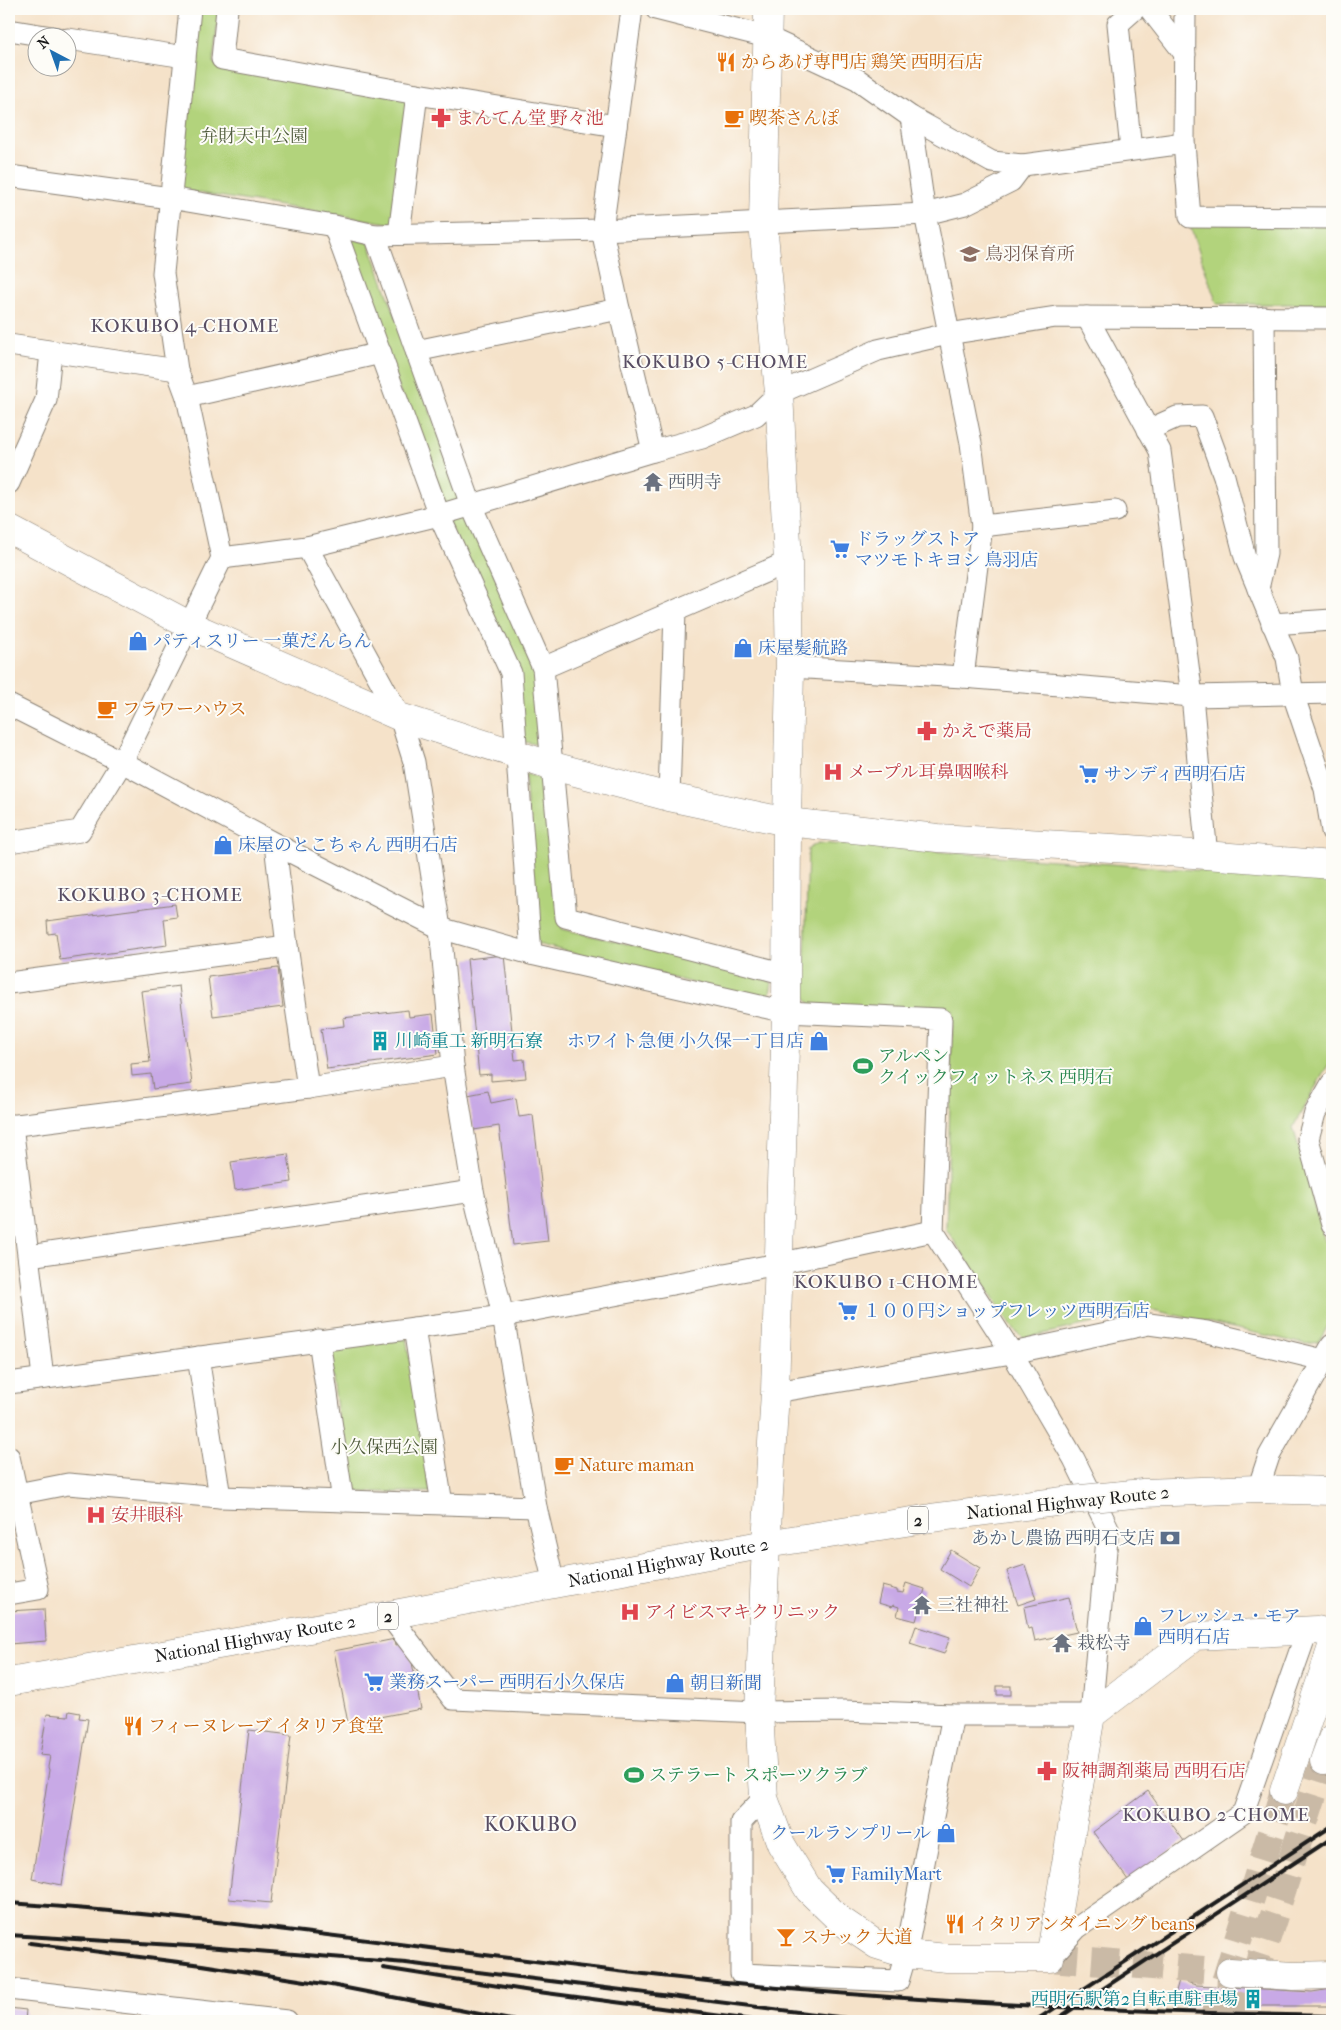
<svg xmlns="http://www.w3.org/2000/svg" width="1341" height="2030" font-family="'IM FELL French Canon','Noto Serif JP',serif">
	<rect width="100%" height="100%" fill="#fdfcf7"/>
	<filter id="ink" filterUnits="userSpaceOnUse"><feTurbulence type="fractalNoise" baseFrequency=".02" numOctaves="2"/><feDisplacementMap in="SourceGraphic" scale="10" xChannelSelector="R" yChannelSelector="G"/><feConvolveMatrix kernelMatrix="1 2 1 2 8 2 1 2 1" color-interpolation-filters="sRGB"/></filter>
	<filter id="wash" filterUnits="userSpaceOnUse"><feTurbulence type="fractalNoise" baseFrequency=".0096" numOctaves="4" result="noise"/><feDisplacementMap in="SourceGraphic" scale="20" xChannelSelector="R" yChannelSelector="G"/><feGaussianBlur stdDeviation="1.12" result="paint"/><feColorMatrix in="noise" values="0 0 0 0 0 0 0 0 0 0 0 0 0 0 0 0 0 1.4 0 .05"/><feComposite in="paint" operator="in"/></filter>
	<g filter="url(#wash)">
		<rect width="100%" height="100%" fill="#f5e2c9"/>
		<g fill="#b2d37b" stroke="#67784c">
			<path d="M 199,9 L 219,9 L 213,63 L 410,98 L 394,224 L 180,190 Z"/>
			<path d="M 1189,223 L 1332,223 L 1332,301 L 1330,304 L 1217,304 Z"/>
			<path d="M 345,237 L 369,243 L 463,502 L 442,509 Z"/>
			<path d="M 467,513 L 536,665 L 544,746 L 521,741 L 514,672 L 447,519 Z"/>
			<path d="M 525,774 L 549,780 L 562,929 L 762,975 L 772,983 L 770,993 L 761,1000 L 537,944 Z"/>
			<path d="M 818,843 L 1332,880 L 1332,1058 L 1293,1127 L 1324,1239 L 1332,1246 L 1332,1318 L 1319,1342 L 1305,1344 L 1153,1310 L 1024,1338 L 1015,1331 L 946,1229 L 953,1010 L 811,1005 L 804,996 L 808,849 Z"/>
			<path d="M 406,1337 L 430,1492 L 348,1492 L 329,1348 Z"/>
		</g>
		<g id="blocks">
			<g fill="#c8a9e6">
				<path d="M 175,904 L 177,917 L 164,919 L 167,945 L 60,960 L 56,933 L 48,934 L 47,921 Z"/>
				<path d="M 504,955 L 515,1060 L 524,1059 L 526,1078 L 491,1081 L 491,1074 L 479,1075 L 467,959 Z"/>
				<path d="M 278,968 L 283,1007 L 213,1016 L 208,977 Z"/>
				<path d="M 179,986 L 192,1084 L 153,1089 L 151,1074 L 132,1076 L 131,1064 L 150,1062 L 141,991 Z"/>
				<path d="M 408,1010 L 409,1017 L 433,1014 L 438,1054 L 327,1069 L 321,1029 L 344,1026 L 343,1018 Z"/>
				<path d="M 488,1091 L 491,1103 L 516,1098 L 519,1117 L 533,1115 L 548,1241 L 513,1245 L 499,1126 L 474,1130 L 468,1095 Z"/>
				<path d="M 288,1154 L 292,1182 L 235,1190 L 231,1162 Z"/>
				<path d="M 951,1550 L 980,1568 L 969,1587 L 940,1569 Z"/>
				<path d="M 1025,1565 L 1036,1599 L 1018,1605 L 1007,1571 Z"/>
				<path d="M 906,1583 L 925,1589 L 916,1621 L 897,1616 L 899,1607 L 893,1605 L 892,1607 L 878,1603 L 882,1586 L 897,1590 L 897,1592 L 903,1593 Z"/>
				<path d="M 1069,1597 L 1077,1632 L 1035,1641 L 1032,1628 L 1028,1629 L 1024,1607 Z"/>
				<path d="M 44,1609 L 46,1641 L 9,1644 L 9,1611 Z"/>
				<path d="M 916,1626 L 950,1637 L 944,1654 L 910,1643 Z"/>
				<path d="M 395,1639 L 396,1645 L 408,1642 L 421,1709 L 348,1723 L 334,1651 Z"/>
				<rect x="997" y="1686" width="14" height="9"/>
				<path d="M 69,1711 L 80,1713 L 79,1718 L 88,1719 L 62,1885 L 32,1879 L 49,1770 L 48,1767 L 50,1756 L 40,1755 L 47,1714 L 68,1716 Z"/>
				<path d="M 249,1730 L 291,1735 L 271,1903 L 229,1899 Z"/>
				<path d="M 1148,1791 L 1184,1841 L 1128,1880 L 1093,1832 Z"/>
				<path d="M 1179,1980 L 1196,1985 L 1312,1992 L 1332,1989 L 1332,2006 L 1172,2006 Z"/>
				<path d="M 9,2008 L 26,2010 L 25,2021 L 9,2021 Z"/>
			</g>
		</g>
	</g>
	<g filter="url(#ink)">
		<use href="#blocks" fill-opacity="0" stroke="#887f72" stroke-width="1"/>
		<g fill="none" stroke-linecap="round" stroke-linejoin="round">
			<path stroke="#cabaa6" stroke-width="28" stroke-dasharray="28 14" stroke-linecap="butt" d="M 1050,1958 L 1230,1972"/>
			<g stroke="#cabaa6" stroke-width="28" stroke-dasharray="28 14" stroke-linecap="butt">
				<path d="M 1213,2021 L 1284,1791"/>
				<path d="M 1240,2021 L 1324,1761"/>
			</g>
			<defs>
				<g id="street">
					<path d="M 227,9 L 222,59 L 417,94 L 616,126"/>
					<path d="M 656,9 L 767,37 L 857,79 L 911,117 L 992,162 L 1023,165 L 1184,143 L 1190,217 L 1332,218"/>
					<path d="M 1150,9 L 1185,54"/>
					<path d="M 9,30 L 58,38"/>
					<path d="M 68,39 L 185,57"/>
					<path d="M 911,117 L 925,214 L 971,443 L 982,526 L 963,677"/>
					<path d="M 1184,143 L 1185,9"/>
					<path d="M 1131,150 L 1118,24 L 1135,9"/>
					<path d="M 9,176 L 170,198 L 334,226 L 375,235 L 602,230 L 925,214 L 965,204 L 1011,181 L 1023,165"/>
					<path d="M 334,226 L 439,515 L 511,673 L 531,954"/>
					<path d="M 399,234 L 417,94"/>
					<path d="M 375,235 L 471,505 L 543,668 L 566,917 L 786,974"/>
					<path d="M 619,309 L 653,451"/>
					<path d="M 1087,317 L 1160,451 L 1192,696 L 1207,856"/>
					<path d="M 9,345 L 177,370"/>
					<path d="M 416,351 L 619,309 L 602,230 L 632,9"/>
					<path d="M 187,397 L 381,353"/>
					<path d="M 1148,430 L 1177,417 L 1202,416 L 1224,476 L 1245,557 L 1287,658 L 1293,694 L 1325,789 L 1332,831"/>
					<path d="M 9,483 L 46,400 L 51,352"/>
					<path d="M 982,526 L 1115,511"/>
					<path d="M 307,547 L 400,717 L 414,762 L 440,928 L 453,1066 L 473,1191 L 503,1316 L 536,1507 L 554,1584"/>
					<path d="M 222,558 L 307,547 L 439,515 L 653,451 L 702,438 L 756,415 L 779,393 L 878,350 L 948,334 L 1056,317 L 1332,318"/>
					<path d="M 1258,589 L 1266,554 L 1264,317"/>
					<path d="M 1272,624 L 1332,620"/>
					<path d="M 790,667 L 963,677 L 1192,696 L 1332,693"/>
					<path d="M 543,668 L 788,562"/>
					<path d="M 9,705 L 122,762 L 275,844 L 440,928 L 531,954 L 786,1012 L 941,1019 L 933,1231 L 1012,1353 L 1074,1459 L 1108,1528 L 1091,1715 L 953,1715 L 844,1711 L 759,1712 L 453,1699 L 389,1615"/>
					<path d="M 669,797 L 675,611"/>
					<path d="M 9,842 L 80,831 L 122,762 L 222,558 L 187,397 L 177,370 L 163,273 L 190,9"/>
					<path d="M 275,844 L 287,946 L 308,1088"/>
					<path d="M 9,983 L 287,946"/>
					<path d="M 1332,1083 L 1315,1113 L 1308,1139 L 1332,1225"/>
					<path d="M 12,1125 L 43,1377"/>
					<path d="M 9,1126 L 308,1088 L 453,1066"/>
					<path d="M 29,1256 L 473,1191"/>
					<path d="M 414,1328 L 442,1504"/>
					<path d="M 319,1340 L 343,1501"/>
					<path d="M 198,1357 L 220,1497"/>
					<path d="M 9,1383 L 503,1316 L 778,1264 L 933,1231"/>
					<path d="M 775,1392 L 1012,1353 L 1149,1324 L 1207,1332 L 1323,1360"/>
					<path d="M 9,1457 L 38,1589 L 9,1594"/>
					<path d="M 1258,1489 L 1269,1456 L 1332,1345"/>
					<path d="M 17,1494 L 68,1484 L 220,1497 L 536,1507"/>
					<path d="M 764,1798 L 741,1822 L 741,1974 L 898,1981 L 906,1954 L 953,1715"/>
					<path d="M 1050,1958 L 1077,1928 L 1243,1813 L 1307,1631"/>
					<path d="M 9,1989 L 287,2021"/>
				</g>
				<g id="secondary">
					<path d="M 768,9 L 763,223 L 779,393 L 788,562 L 790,667 L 787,822 L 786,1012 L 775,1392 L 766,1544 L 759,1712 L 764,1798 L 781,1844 L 809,1890 L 840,1920 L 877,1945 L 906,1954 L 947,1958 L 1050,1958 L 1091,1715 L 1195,1636 L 1317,1630 L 1332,1634"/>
					<path d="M 9,529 L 189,625 L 400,717 L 553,766 L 669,797 L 787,822 L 938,838 L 1130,849 L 1332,865"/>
					<path d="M 1230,1972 L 1294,1976 L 1332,1975"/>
				</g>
				<g id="highway">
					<path d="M 1143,1493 L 1258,1489 L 1332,1491"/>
					<path id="s1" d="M 9,1682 L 389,1615 L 766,1544 L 931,1518 L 1071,1500"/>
					<path d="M 1324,1761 L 1332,1739"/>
					<path d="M 1284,1791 L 1332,1647"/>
				</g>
			</defs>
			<use href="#street" stroke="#887f72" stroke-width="23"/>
			<use href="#secondary" stroke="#887f72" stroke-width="29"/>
			<use href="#highway" stroke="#887f72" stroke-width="29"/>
			<use href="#street" stroke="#fff" stroke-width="21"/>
			<use href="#secondary" stroke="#fff" stroke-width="28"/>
			<use href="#highway" stroke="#fff" stroke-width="28"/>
			<g stroke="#1c1c1c" stroke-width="4">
				<path d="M 9,1903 C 249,1919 486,1959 726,1983 C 927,2003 1130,2012 1332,2016"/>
				<path d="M 9,1935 L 206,1947 L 406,1963 L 870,2021"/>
				<path d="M 30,1943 L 202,1965 L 331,1985 L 516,2021"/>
				<path d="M 383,1968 L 531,1991 L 760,2021"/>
				<path d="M 1035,2021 L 1332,1826"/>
				<path d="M 1054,2021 L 1332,1838"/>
			</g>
			<defs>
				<path id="highway-bridge" d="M 1071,1500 L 1143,1493"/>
			</defs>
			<use href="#highway-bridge" stroke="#887f72" stroke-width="29" stroke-linecap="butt"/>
			<use href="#highway-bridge" stroke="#fff" stroke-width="28"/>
		</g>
	</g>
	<defs>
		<symbol id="restaurant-bare" viewBox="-9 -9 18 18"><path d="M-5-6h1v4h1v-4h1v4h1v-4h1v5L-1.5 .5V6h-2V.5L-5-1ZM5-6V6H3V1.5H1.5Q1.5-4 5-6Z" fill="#e8710a" stroke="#fdfcf7" stroke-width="2.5" paint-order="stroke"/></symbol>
		<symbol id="pharmacy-bare" viewBox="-9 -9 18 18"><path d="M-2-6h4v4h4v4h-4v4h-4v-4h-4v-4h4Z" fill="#e0444e" stroke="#fdfcf7" stroke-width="2.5" paint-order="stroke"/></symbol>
		<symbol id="cafe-bare" viewBox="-9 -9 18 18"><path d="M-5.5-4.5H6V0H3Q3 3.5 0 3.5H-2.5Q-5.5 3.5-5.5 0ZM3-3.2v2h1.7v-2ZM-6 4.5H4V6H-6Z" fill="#e8710a" stroke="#fdfcf7" stroke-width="2.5" paint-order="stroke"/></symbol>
		<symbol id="school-bare" viewBox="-9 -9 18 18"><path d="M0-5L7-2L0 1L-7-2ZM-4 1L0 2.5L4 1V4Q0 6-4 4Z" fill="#8d6e63" stroke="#fdfcf7" stroke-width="2.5" paint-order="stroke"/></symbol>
		<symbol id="temple-bare" viewBox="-9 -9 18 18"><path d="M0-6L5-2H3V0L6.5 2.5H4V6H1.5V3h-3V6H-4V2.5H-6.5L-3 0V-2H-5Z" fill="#6b7280" stroke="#fdfcf7" stroke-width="2.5" paint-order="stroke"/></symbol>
		<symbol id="supermarket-bare" viewBox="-9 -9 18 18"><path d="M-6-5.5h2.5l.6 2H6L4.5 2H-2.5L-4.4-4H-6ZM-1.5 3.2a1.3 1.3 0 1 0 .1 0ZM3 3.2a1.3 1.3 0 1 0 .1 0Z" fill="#3f7fe0" stroke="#fdfcf7" stroke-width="2.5" paint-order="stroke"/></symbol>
		<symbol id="shop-bare" viewBox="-9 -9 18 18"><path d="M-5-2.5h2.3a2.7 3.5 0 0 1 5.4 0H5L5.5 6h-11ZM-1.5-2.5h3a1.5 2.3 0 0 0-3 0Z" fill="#3f7fe0" stroke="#fdfcf7" stroke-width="2.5" paint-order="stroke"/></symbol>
		<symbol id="hospital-bare" viewBox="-9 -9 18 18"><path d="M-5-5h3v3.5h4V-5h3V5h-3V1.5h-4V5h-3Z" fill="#e0444e" stroke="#fdfcf7" stroke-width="2.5" paint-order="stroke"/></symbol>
		<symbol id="building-bare" viewBox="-9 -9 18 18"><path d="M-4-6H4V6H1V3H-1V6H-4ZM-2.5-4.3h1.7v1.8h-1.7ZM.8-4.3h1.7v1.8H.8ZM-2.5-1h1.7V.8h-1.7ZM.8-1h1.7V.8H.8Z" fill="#0f9aa8" stroke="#fdfcf7" stroke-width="2.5" paint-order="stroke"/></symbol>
		<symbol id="stadium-bare" viewBox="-9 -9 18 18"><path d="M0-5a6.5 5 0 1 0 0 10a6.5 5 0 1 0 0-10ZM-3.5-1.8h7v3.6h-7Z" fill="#2e9e5b" stroke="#fdfcf7" stroke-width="2.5" paint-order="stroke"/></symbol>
		<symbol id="bank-bare" viewBox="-9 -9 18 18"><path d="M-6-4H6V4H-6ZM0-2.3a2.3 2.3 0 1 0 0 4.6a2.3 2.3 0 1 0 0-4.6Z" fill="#5c6f8a" stroke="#fdfcf7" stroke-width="2.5" paint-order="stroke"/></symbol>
		<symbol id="bar-bare" viewBox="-9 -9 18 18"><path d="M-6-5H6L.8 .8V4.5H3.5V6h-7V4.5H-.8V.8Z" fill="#e8710a" stroke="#fdfcf7" stroke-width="2.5" paint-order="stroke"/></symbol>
	</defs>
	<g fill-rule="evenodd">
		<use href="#restaurant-bare" x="712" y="48" width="28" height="28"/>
		<use href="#pharmacy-bare" x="427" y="104" width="28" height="28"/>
		<use href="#cafe-bare" x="720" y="104" width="28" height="28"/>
		<use href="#school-bare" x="956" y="240" width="28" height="28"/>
		<use href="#temple-bare" x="639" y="468" width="28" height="28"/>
		<use href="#supermarket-bare" x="826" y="535" width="28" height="28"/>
		<use href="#shop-bare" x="124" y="627" width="28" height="28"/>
		<use href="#shop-bare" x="729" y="634" width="28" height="28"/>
		<use href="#cafe-bare" x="93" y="695" width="28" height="28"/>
		<use href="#pharmacy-bare" x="913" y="717" width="28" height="28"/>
		<use href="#hospital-bare" x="819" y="758" width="28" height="28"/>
		<use href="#supermarket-bare" x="1075" y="760" width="28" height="28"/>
		<use href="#shop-bare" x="209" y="831" width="28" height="28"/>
		<use href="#building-bare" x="366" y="1027" width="28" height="28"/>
		<use href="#shop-bare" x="805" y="1027" width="28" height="28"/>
		<use href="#stadium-bare" x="849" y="1052" width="28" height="28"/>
		<use href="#supermarket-bare" x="834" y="1297" width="28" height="28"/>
		<use href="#cafe-bare" x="550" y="1451" width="28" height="28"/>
		<use href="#hospital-bare" x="82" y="1501" width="28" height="28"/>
		<use href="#bank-bare" x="1156" y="1524" width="28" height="28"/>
		<use href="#temple-bare" x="908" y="1591" width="28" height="28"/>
		<use href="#hospital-bare" x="616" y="1598" width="28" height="28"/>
		<use href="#shop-bare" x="1129" y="1612" width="28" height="28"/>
		<use href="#temple-bare" x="1048" y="1629" width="28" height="28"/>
		<use href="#supermarket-bare" x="360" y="1668" width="28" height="28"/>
		<use href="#shop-bare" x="661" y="1669" width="28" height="28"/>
		<use href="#restaurant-bare" x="119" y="1712" width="28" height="28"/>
		<use href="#pharmacy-bare" x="1033" y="1757" width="28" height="28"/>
		<use href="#stadium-bare" x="620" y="1761" width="28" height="28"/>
		<use href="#shop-bare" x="932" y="1819" width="28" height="28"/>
		<use href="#supermarket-bare" x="822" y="1860" width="28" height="28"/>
		<use href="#restaurant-bare" x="941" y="1910" width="28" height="28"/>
		<use href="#bar-bare" x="772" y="1923" width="28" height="28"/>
		<use href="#building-bare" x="1239" y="1985" width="28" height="28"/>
	</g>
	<g text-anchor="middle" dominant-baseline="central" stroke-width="4" stroke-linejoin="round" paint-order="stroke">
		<g fill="#fdfcf7" stroke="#605f5e" stroke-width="1">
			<rect x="908" y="1506.5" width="20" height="27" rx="4"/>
			<rect x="378" y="1602.5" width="20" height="27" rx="4"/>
		</g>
		<g font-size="16" font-weight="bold" fill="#1c1c1c">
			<text x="918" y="1520">2</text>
			<text x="388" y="1616">2</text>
		</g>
		<g font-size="18" fill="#c56008" stroke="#fdfcf7" text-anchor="start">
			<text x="741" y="62">からあげ専門店 鶏笑 西明石店</text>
			<text x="749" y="118">喫茶さんぽ</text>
			<text x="122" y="709">フラワーハウス</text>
			<text x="579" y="1465">Nature maman</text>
			<text x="148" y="1726">フィーヌレーブ イタリア食堂</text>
			<text x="970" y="1924">イタリアンダイニング beans</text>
			<text x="801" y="1937">スナック 大道</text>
		</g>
		<g font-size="18" fill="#be3a42" stroke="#fdfcf7" text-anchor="start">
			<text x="456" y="118">まんてん堂 野々池</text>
			<text x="942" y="731">かえで薬局</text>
			<text x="848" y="772">メープル耳鼻咽喉科</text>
			<text x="111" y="1515">安井眼科</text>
			<text x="645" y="1612">アイビスマキクリニック</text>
			<text x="1062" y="1771">阪神調剤薬局 西明石店</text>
		</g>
		<g font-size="18" fill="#505c3d" stroke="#fdfcf7">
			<text x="254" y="136">弁財天中公園</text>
			<text x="384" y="1447">小久保西公園</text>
		</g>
		<g font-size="18" fill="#785e54" stroke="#fdfcf7" text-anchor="start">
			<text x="985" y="254">鳥羽保育所</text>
		</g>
		<g font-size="18" fill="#5b616d" stroke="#fdfcf7" text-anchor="start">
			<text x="668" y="482">西明寺</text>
			<text x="937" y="1605">三社神社</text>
			<text x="1077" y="1643">栽松寺</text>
		</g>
		<g font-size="18" fill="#366cbe" stroke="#fdfcf7" text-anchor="start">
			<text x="855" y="539">ドラッグストア<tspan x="855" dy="21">マツモトキヨシ 鳥羽店</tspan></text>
			<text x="153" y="641">パティスリー 一菓だんらん</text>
			<text x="758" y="648">床屋髪航路</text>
			<text x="1104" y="774">サンディ西明石店</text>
			<text x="238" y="845">床屋のとこちゃん 西明石店</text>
			<text x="804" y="1041" text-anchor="end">ホワイト急便 小久保一丁目店</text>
			<text x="863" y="1311">１００円ショップフレッツ西明石店</text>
			<text x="1158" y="1616">フレッシュ・モア<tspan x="1158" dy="21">西明石店</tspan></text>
			<text x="389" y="1682">業務スーパー 西明石小久保店</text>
			<text x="690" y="1683">朝日新聞</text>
			<text x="931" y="1833" text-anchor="end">クールランプリール</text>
			<text x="851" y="1874">FamilyMart</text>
		</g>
		<g font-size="18" fill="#0d838f" stroke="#fdfcf7" text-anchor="start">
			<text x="395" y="1041">川崎重工 新明石寮</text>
			<text x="1238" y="1999" text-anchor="end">西明石駅第2自転車駐車場</text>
		</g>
		<g font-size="18" fill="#27864d" stroke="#fdfcf7" text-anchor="start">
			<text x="878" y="1056">アルペン<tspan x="878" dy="21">クイックフィットネス 西明石</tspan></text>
			<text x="649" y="1775">ステラート スポーツクラブ</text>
		</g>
		<g font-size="18" fill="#1c1c1c" stroke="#fdfcf7">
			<text transform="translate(1068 1503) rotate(-6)">National Highway Route 2</text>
			<text stroke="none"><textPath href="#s1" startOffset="670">National Highway Route 2</textPath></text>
			<text stroke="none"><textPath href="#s1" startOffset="250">National Highway Route 2</textPath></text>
		</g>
		<g font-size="18" fill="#4e5e75" stroke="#fdfcf7" text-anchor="end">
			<text x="1155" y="1538">あかし農協 西明石支店</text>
		</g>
		<g font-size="19" letter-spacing="1" fill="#584d63" stroke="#fdfcf7">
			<text x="185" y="326">KOKUBO 4-CHOME</text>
			<text x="715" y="362">KOKUBO 5-CHOME</text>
			<text x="150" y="895">KOKUBO 3-CHOME</text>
			<text x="886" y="1282">KOKUBO 1-CHOME</text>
			<text x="1216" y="1815">KOKUBO 2-CHOME</text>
		</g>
		<g font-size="20" letter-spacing="1" fill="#584d63" stroke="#fdfcf7">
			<text x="531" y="1824">KOKUBO</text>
		</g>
	</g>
	<rect width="1341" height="2030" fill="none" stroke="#fdfcf7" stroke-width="30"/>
	<g transform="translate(52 52) rotate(319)"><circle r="24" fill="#fdfcf7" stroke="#a3a29f"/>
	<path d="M0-4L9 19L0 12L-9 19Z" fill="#1f6fb2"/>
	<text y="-8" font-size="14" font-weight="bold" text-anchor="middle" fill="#1c1c1c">N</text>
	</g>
</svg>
